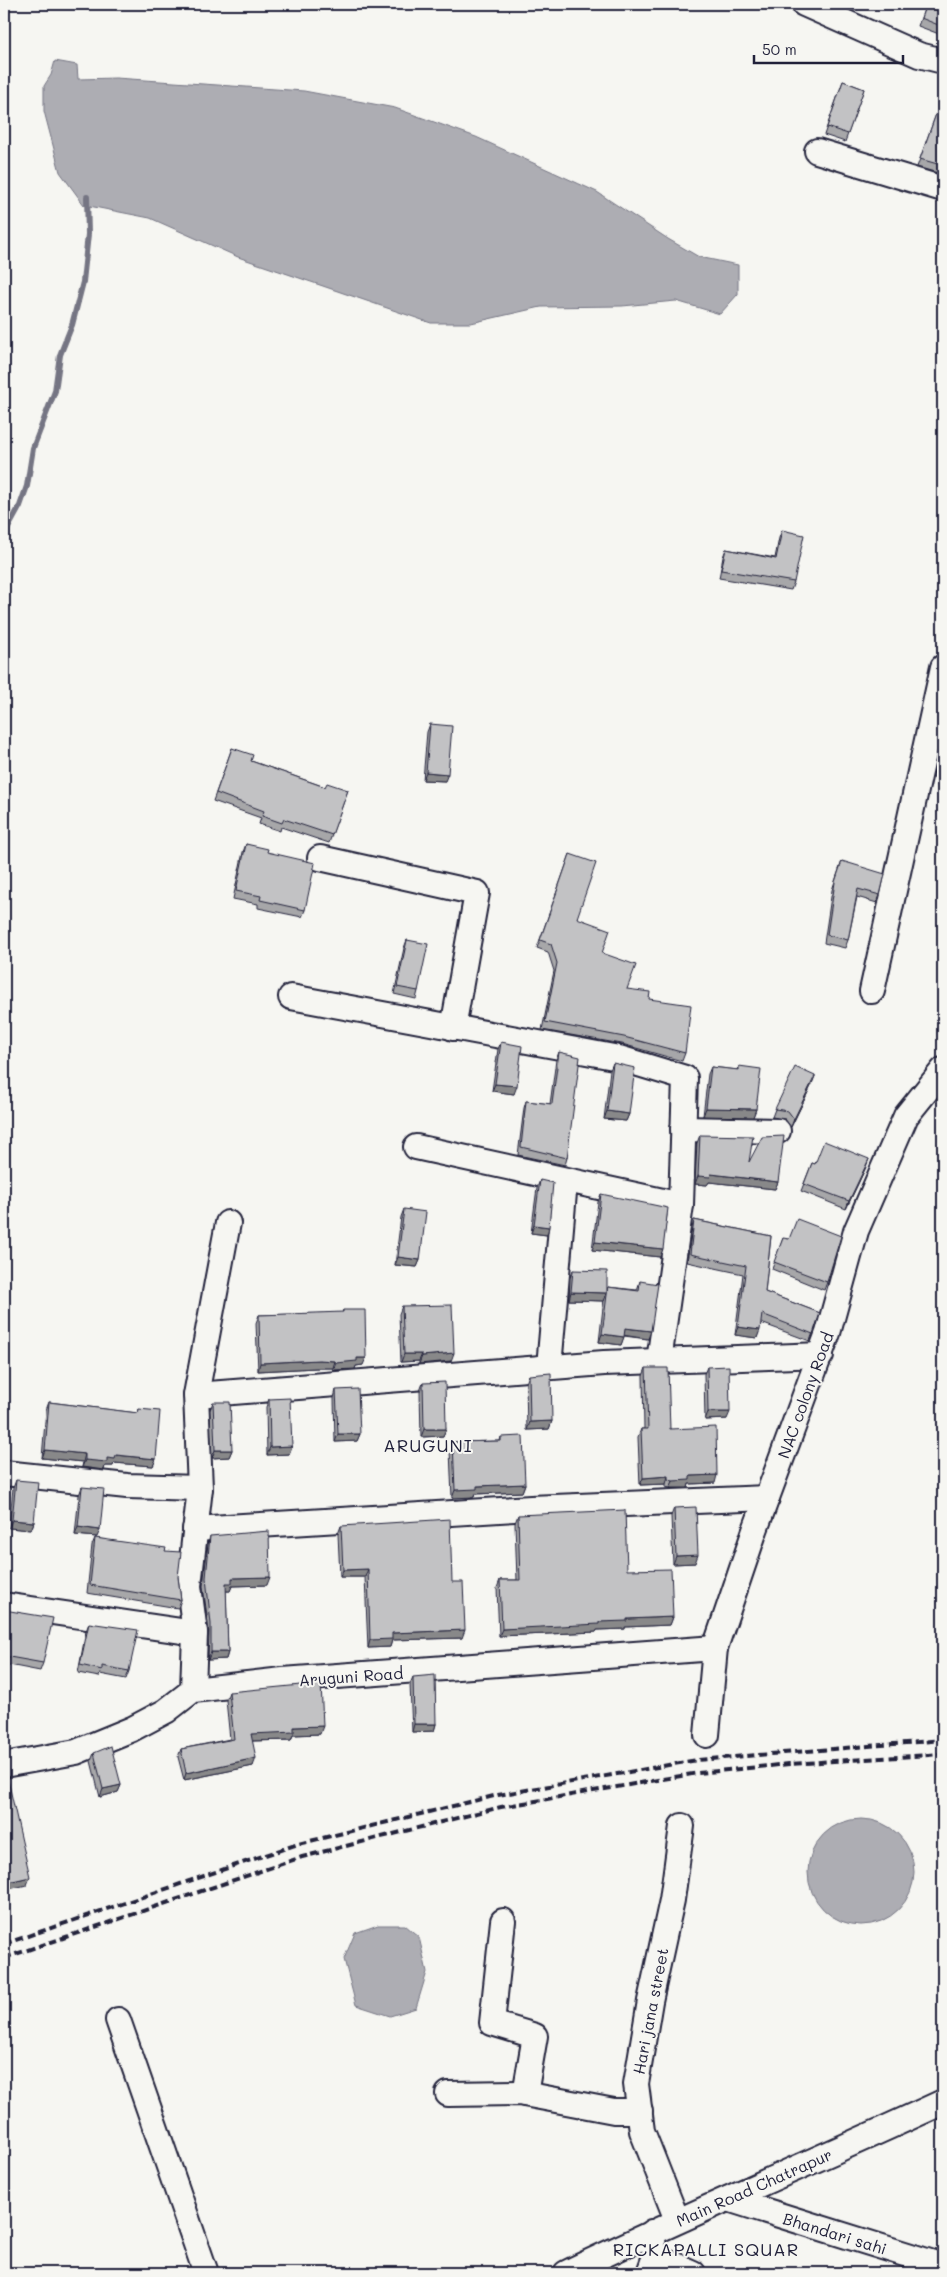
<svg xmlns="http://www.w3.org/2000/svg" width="947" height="2277" font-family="Mali,sans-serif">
	<rect width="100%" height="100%" fill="#f6f6f2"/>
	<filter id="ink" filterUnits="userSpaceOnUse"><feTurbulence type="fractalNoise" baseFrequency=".02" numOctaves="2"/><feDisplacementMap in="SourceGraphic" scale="10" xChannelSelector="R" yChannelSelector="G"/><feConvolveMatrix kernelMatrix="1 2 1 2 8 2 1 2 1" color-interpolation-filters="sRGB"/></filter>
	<g filter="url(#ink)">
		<g fill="#adadb3" stroke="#757583">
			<path d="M 55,61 L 77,65 L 78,79 L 116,78 L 304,91 L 395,108 L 476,137 L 597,192 L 668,239 L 699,257 L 738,265 L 738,294 L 720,314 L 676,301 L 622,306 L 541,307 L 471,323 L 431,323 L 238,257 L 150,218 L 84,205 L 60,172 L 44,111 L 44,86 L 51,75 Z"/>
			<circle cx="861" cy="1872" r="53"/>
			<path d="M 378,1925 L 405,1925 L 419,1937 L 427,1972 L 416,2008 L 390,2016 L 356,2005 L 344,1959 L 355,1933 Z"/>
		</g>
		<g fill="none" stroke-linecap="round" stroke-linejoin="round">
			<path stroke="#757583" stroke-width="6" d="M 4,535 L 20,506 L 27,486 L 33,448 L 55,391 L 60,355 L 72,325 L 83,282 L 88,234 L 87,197"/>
			<defs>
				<g id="minor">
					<path d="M 804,4 L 919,55 L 943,61"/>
					<path d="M 817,151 L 943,189"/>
					<path d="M 320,858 L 477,893 L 453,1028"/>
					<path d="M 872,991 L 943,667"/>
					<path d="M 291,997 L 619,1058 L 685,1078 L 681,1205 L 659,1361"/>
					<path d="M 683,1129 L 778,1131"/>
					<path d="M 416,1147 L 681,1205"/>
					<path d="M 549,1367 L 565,1181"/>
					<path d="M 196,1395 L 604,1363 L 821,1355"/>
					<path d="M 4,1473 L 127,1486 L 200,1488"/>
					<path d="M 195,1529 L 531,1508 L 767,1498"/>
					<path d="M 4,1605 L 195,1633"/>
					<path d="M 193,1690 L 195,1633 L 189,1586 L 200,1488 L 196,1395 L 228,1223"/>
					<path d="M 707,1735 L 715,1648 L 755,1530 L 828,1333 L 856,1231 L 906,1116 L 943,1070"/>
					<path d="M 4,1765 L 76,1752 L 132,1729 L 166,1711 L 193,1690 L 283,1680 L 715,1648"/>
					<path d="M 503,1921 L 492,2023 L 535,2036 L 525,2094"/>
					<path d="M 118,2020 L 206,2273"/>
					<path d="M 448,2094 L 519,2093 L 614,2111 L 640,2111"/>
					<path d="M 728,2199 L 943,2266"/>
					<path d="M 677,2220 L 642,2131 L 636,2084 L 650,2001 L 672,1900 L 682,1826"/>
					<path d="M 655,2256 L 693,2273"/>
					<path d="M 566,2273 C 691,2213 818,2160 943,2102"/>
					<path d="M 649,2273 L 655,2256 L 652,2232"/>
				</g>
			</defs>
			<use href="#minor" stroke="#22223b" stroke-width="28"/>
			<use href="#minor" stroke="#f6f6f2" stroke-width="24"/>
			<g stroke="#22223b" stroke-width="4" stroke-dasharray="8 4" stroke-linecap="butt">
				<path d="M 4,1944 L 298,1844 L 498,1795 L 697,1760 L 943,1740"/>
				<path d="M 4,1958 L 302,1857 L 501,1807 L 698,1773 L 789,1764 L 943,1754"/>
			</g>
		</g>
		<g fill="#a7a7a9" stroke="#22223b">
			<path d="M 926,4 L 941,26 L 939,34 L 918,26 Z"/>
			<path d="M 843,81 L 864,89 L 845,142 L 824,135 Z"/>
			<path d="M 936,114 L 943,159 L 938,173 L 917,167 Z"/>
			<path d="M 782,530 L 794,582 L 791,590 L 719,578 L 723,557 L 726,549 L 775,558 L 779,538 Z"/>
			<path d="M 430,724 L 445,781 L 423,780 L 427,732 Z"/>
			<path d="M 232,748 L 251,761 L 325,787 L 348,790 L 329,843 L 281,827 L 280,831 L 259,824 L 261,818 L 213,801 Z"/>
			<path d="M 940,748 L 943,749 L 943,780 L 933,778 L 938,756 Z"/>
			<path d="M 246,844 L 267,852 L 305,910 L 302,917 L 258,908 L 258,904 L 233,899 L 243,852 Z"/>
			<path d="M 570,854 L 577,918 L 627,989 L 649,999 L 685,1053 L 682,1061 L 622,1044 L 542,1030 L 554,971 L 548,952 L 537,948 Z"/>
			<path d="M 842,861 L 880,895 L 877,903 L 857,897 L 848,940 L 845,948 L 824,943 L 832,890 Z"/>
			<path d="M 407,940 L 418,991 L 416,999 L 394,994 L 404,948 Z"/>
			<path d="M 501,1042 L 514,1094 L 492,1091 L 498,1049 Z"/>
			<path d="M 559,1052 L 567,1158 L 565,1165 L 518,1155 L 524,1108 L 526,1101 L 550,1104 L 556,1060 Z"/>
			<path d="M 613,1063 L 629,1114 L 626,1121 L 604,1119 L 610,1070 Z"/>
			<path d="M 739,1066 L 756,1109 L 753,1117 L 703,1116 L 708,1074 L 711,1067 L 738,1070 Z"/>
			<path d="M 812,1084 L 791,1127 L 785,1119 L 772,1117 L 775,1109 Z"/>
			<path d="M 700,1135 L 749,1162 L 778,1182 L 775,1189 L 709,1182 L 707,1185 L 695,1184 L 697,1143 Z"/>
			<path d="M 812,1163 L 815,1164 L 866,1167 L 846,1209 L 801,1191 Z"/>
			<path d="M 540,1180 L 547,1235 L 531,1233 L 537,1188 Z"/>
			<path d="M 601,1194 L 660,1257 L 592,1250 L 598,1202 Z"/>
			<path d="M 404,1209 L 420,1260 L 417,1267 L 395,1265 L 401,1217 Z"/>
			<path d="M 694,1220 L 771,1236 L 765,1292 L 820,1313 L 810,1341 L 761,1323 L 757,1338 L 735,1335 L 743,1274 L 687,1262 L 692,1228 Z"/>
			<path d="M 783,1238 L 827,1282 L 824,1290 L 772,1269 Z"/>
			<path d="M 573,1270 L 607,1290 L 608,1287 L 637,1290 L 640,1281 L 648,1339 L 624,1336 L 621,1345 L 599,1342 L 604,1299 L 604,1301 L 569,1300 L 570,1278 Z"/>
			<path d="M 402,1306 L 451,1361 L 419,1364 L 419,1361 L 401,1362 L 399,1314 Z"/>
			<path d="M 343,1310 L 363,1365 L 356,1366 L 355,1369 L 333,1370 L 333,1368 L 316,1368 L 258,1371 L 256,1323 L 259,1315 L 342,1313 Z"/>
			<path d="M 707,1367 L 727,1419 L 705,1420 L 704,1374 Z"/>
			<path d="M 646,1368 L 670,1429 L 715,1483 L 689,1484 L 688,1488 L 670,1488 L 666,1487 L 666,1484 L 640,1485 L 638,1437 L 641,1429 L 644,1429 L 643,1376 Z"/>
			<path d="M 529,1375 L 552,1421 L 549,1429 L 527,1430 L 526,1383 Z"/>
			<path d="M 423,1383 L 446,1429 L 443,1436 L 421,1437 L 420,1391 Z"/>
			<path d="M 336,1390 L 360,1434 L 357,1441 L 335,1442 L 334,1398 Z"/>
			<path d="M 269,1399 L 292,1446 L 289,1454 L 267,1455 L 266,1407 Z"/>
			<path d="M 49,1402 L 137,1413 L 139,1409 L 156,1459 L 153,1466 L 114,1463 L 113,1466 L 105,1466 L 104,1470 L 82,1467 L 83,1462 L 42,1458 L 46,1410 Z"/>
			<path d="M 213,1402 L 232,1450 L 229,1457 L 212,1458 L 210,1410 Z"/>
			<path d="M 501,1437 L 525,1484 L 522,1492 L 475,1494 L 474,1497 L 452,1498 L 450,1450 L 453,1442 L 500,1441 Z"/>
			<path d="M 16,1480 L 34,1522 L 31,1530 L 9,1528 L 13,1488 Z"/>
			<path d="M 82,1487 L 97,1537 L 75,1535 L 79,1495 Z"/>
			<path d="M 674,1508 L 695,1563 L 673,1564 L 671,1516 Z"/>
			<path d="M 518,1515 L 627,1570 L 673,1617 L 670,1625 L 625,1627 L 625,1629 L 597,1630 L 596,1632 L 499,1636 L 497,1588 L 500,1580 L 517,1580 L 515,1523 Z"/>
			<path d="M 341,1526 L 452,1582 L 462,1638 L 392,1640 L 390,1647 L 368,1648 L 365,1577 L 340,1577 L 338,1534 Z"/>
			<path d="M 210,1536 L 267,1585 L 232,1586 L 230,1591 L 226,1591 L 228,1652 L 226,1659 L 208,1660 L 209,1631 L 203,1586 L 208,1544 Z"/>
			<path d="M 95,1538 L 165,1551 L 178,1577 L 181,1600 L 178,1608 L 87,1593 L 92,1545 Z"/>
			<path d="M 4,1610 L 43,1663 L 40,1671 L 4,1664 Z"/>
			<path d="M 89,1623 L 129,1671 L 126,1679 L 100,1674 L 99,1677 L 78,1673 L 86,1631 Z"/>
			<path d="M 413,1677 L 436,1724 L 434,1731 L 412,1732 L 410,1684 Z"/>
			<path d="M 229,1692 L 320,1734 L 293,1735 L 291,1740 L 252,1741 L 253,1766 L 184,1780 L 178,1757 L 181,1749 L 230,1739 L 226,1700 Z"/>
			<path d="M 94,1753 L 121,1785 L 118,1792 L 100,1797 L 91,1761 Z"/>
		</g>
		<g fill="#888889" stroke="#22223b">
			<path d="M 426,772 L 448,774 L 445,781 L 423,780 Z"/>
			<path d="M 815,1076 L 812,1084 L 791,1127 L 794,1119 Z"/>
			<path d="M 495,1084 L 517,1086 L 514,1094 L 492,1091 Z"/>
			<path d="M 706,1108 L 756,1109 L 753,1117 L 703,1116 Z"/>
			<path d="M 607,1111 L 629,1114 L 626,1121 L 604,1119 Z"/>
			<path d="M 869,1159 L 866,1167 L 846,1209 L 849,1201 Z"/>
			<path d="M 711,1174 L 778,1182 L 775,1189 L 709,1182 L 707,1185 L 695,1184 L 698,1176 Z"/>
			<path d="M 534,1225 L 549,1227 L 547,1235 L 531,1233 Z"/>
			<path d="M 595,1242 L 663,1249 L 660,1257 L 592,1250 Z"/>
			<path d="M 398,1257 L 420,1260 L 417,1267 L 395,1265 Z"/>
			<path d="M 571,1292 L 607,1293 L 604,1301 L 569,1300 Z"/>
			<path d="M 738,1327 L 760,1330 L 757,1338 L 735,1335 Z"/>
			<path d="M 625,1328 L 651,1331 L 648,1339 L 622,1335 Z"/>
			<path d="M 602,1334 L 624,1337 L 621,1345 L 599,1342 Z"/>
			<path d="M 454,1353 L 451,1361 L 419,1364 L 422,1356 Z"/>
			<path d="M 404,1354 L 422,1354 L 419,1361 L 401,1362 Z"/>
			<path d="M 357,1358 L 366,1358 L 363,1365 L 356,1366 L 355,1369 L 333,1370 L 336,1363 Z"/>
			<path d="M 319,1360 L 335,1361 L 333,1368 L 316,1368 L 258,1371 L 260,1363 Z"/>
			<path d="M 708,1412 L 730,1412 L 727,1419 L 705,1420 Z"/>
			<path d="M 552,1421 L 549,1429 L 527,1430 L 530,1422 Z"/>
			<path d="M 424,1429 L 446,1429 L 443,1436 L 421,1437 Z"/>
			<path d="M 338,1434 L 360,1434 L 357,1441 L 335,1442 Z"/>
			<path d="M 292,1446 L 289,1454 L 267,1455 L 270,1447 Z"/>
			<path d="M 45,1450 L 85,1454 L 83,1462 L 42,1458 Z"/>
			<path d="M 215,1450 L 232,1450 L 229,1457 L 212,1458 Z"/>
			<path d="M 116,1455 L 156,1459 L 153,1466 L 114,1463 L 113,1466 L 105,1466 L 104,1470 L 82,1467 L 85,1460 L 107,1458 Z"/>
			<path d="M 717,1475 L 715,1483 L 689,1484 L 688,1488 L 670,1488 L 673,1481 L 690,1476 Z"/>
			<path d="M 668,1476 L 666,1484 L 640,1485 L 643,1478 Z"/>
			<path d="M 525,1484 L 522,1492 L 475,1494 L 474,1497 L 452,1498 L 455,1490 L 477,1486 Z"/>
			<path d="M 12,1520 L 34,1522 L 31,1530 L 9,1528 Z"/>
			<path d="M 78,1527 L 100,1530 L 97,1537 L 75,1535 Z"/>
			<path d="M 698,1555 L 695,1563 L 673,1564 L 676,1556 Z"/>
			<path d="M 368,1569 L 365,1577 L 340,1577 L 343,1570 Z"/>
			<path d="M 270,1577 L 267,1585 L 232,1586 L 230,1591 L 223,1591 L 226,1583 L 232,1578 Z"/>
			<path d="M 673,1617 L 670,1625 L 625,1627 L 625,1629 L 597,1630 L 596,1632 L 499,1636 L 502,1629 L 599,1622 L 627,1619 Z"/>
			<path d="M 465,1630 L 462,1638 L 392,1640 L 390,1647 L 368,1648 L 370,1640 L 392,1633 Z"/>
			<path d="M 211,1652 L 228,1652 L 226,1659 L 208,1660 Z"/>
			<path d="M 414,1724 L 436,1724 L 434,1731 L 412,1732 Z"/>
			<path d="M 323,1726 L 320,1734 L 293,1735 L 291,1740 L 248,1741 L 251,1734 L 294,1727 Z"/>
			<path d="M 256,1758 L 253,1766 L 184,1780 L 186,1773 Z"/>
			<path d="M 121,1785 L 118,1792 L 100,1797 L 103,1789 Z"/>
			<path d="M 30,1877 L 27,1885 L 4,1890 L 4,1883 Z"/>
		</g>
		<g fill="#c2c2c4" stroke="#22223b">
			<path d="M 926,4 L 943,4 L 943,21 L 941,26 L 921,18 Z"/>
			<path d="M 843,81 L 864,89 L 848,134 L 827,127 Z"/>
			<path d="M 936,114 L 943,117 L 943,159 L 941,165 L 920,159 Z"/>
			<path d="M 782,530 L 804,535 L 794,582 L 721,570 L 726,549 L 776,559 Z"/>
			<path d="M 430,724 L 452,726 L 448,774 L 426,772 Z"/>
			<path d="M 232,748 L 253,755 L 251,761 L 325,787 L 327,783 L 348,790 L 332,835 L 284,819 L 282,823 L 262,816 L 264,811 L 216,793 Z"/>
			<path d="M 940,748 L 943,749 L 943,771 L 936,770 Z"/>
			<path d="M 246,844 L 268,849 L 267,852 L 315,863 L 305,910 L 260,900 L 261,896 L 236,891 Z"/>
			<path d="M 570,854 L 596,863 L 577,918 L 610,930 L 602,953 L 636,965 L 627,989 L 650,992 L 649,999 L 691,1005 L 685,1053 L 624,1037 L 545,1022 L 557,963 L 551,944 L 540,940 Z"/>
			<path d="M 842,861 L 885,874 L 880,895 L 858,889 L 848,940 L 827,935 L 835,882 Z"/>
			<path d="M 407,940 L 428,944 L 418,991 L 397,987 Z"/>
			<path d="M 501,1042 L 522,1046 L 517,1086 L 495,1084 Z"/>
			<path d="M 559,1052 L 580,1057 L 567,1158 L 521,1147 L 526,1101 L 552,1104 Z"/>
			<path d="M 613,1063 L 635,1068 L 629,1114 L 607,1111 Z"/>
			<path d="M 739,1066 L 761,1069 L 756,1109 L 706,1108 L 711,1067 L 739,1070 Z"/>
			<path d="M 795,1067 L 815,1076 L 794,1119 L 788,1111 L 775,1109 Z"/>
			<path d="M 700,1135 L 753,1136 L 749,1162 L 762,1137 L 784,1136 L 778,1182 L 711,1174 L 710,1177 L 698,1176 Z"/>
			<path d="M 824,1141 L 869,1159 L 849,1201 L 804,1184 L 812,1163 L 815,1164 Z"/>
			<path d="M 540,1180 L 553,1183 L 549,1227 L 534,1225 Z"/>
			<path d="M 601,1194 L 668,1208 L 663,1249 L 595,1242 Z"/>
			<path d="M 404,1209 L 426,1212 L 420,1260 L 398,1257 Z"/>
			<path d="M 797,1219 L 841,1236 L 827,1282 L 774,1262 L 783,1238 L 789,1239 Z"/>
			<path d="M 694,1220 L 771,1236 L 765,1292 L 820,1313 L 813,1334 L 762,1314 L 760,1330 L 738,1327 L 746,1266 L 690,1254 Z"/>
			<path d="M 573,1270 L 607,1271 L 607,1293 L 571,1292 Z"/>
			<path d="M 640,1281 L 658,1284 L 651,1331 L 625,1328 L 624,1337 L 602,1334 L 608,1287 L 639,1291 Z"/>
			<path d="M 452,1305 L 454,1353 L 422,1356 L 422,1354 L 404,1354 L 402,1306 Z"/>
			<path d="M 343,1310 L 365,1310 L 366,1358 L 357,1358 L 357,1361 L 336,1363 L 335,1361 L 319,1360 L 260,1363 L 259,1315 L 343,1312 Z"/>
			<path d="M 729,1366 L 730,1412 L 708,1412 L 707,1367 Z"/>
			<path d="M 646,1368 L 668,1368 L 670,1429 L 716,1427 L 717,1475 L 690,1476 L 690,1480 L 673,1481 L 668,1479 L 668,1476 L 643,1478 L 641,1429 L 648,1429 Z"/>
			<path d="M 551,1373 L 552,1421 L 530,1422 L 529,1375 Z"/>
			<path d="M 445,1382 L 446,1429 L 424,1429 L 423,1383 Z"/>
			<path d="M 358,1389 L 360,1434 L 338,1434 L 336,1390 Z"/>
			<path d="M 290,1398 L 292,1446 L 270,1447 L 269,1399 Z"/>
			<path d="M 49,1402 L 138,1413 L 139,1409 L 160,1411 L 156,1459 L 116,1455 L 115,1459 L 107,1458 L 107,1462 L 85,1460 L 85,1454 L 45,1450 Z"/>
			<path d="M 213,1402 L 230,1402 L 232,1450 L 215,1450 Z"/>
			<path d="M 523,1436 L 525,1484 L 477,1486 L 477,1489 L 455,1490 L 453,1442 L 501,1441 L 501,1437 Z"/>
			<path d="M 16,1480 L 38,1482 L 34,1522 L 12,1520 Z"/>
			<path d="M 82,1487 L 104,1489 L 100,1530 L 78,1527 Z"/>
			<path d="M 696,1507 L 698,1555 L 676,1556 L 674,1508 Z"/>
			<path d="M 625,1510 L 627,1570 L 671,1569 L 673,1617 L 627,1619 L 627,1621 L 599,1622 L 599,1624 L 502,1629 L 500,1580 L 520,1580 L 518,1515 Z"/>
			<path d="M 450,1519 L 452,1582 L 463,1582 L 465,1630 L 392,1633 L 392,1639 L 370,1640 L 368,1569 L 343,1570 L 341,1526 Z"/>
			<path d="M 269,1531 L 270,1577 L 232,1578 L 232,1583 L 226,1583 L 228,1652 L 211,1652 L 211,1624 L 206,1578 L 210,1536 Z"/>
			<path d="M 95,1538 L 166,1548 L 165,1551 L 181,1552 L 178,1577 L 181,1600 L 90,1585 Z"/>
			<path d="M 4,1610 L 53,1618 L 43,1663 L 4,1656 Z"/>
			<path d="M 89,1623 L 138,1630 L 129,1671 L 102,1666 L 102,1670 L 80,1665 Z"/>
			<path d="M 435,1675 L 436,1724 L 414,1724 L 413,1677 Z"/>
			<path d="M 321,1683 L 323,1726 L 294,1727 L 294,1732 L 251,1734 L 256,1758 L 186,1773 L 181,1749 L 234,1739 L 229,1692 Z"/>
			<path d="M 111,1746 L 121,1785 L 103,1789 L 94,1753 Z"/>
			<path d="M 4,1770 L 6,1771 L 30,1877 L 4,1883 Z"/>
		</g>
	</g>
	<g text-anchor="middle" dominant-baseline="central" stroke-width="4" stroke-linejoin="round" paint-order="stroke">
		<g font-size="16" fill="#22223b" stroke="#f6f6f2">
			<text transform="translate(805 1395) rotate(-70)">NAC colony Road</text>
			<text transform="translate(351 1676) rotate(-4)">Aruguni Road</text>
			<text transform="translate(650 2011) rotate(-79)">Hari jana street</text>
			<text transform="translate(754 2187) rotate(-24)">Main Road Chatrapur</text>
			<text transform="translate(835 2233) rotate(17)">Bhandari sahi</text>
		</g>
		<g font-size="18" letter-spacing="1" fill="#22223b" stroke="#f6f6f2">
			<text x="428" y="1445">ARUGUNI</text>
			<text x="706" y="2249">RICKAPALLI SQUAR</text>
		</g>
	</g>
	<rect width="947" height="2277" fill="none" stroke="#f6f6f2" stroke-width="20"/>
	<rect x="10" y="10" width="927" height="2257" fill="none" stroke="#22223b" stroke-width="2" filter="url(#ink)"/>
	<path d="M754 55v8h149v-8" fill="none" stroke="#22223b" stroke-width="2.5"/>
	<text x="762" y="55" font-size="15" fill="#22223b" stroke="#f6f6f2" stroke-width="4" paint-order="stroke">50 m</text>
</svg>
